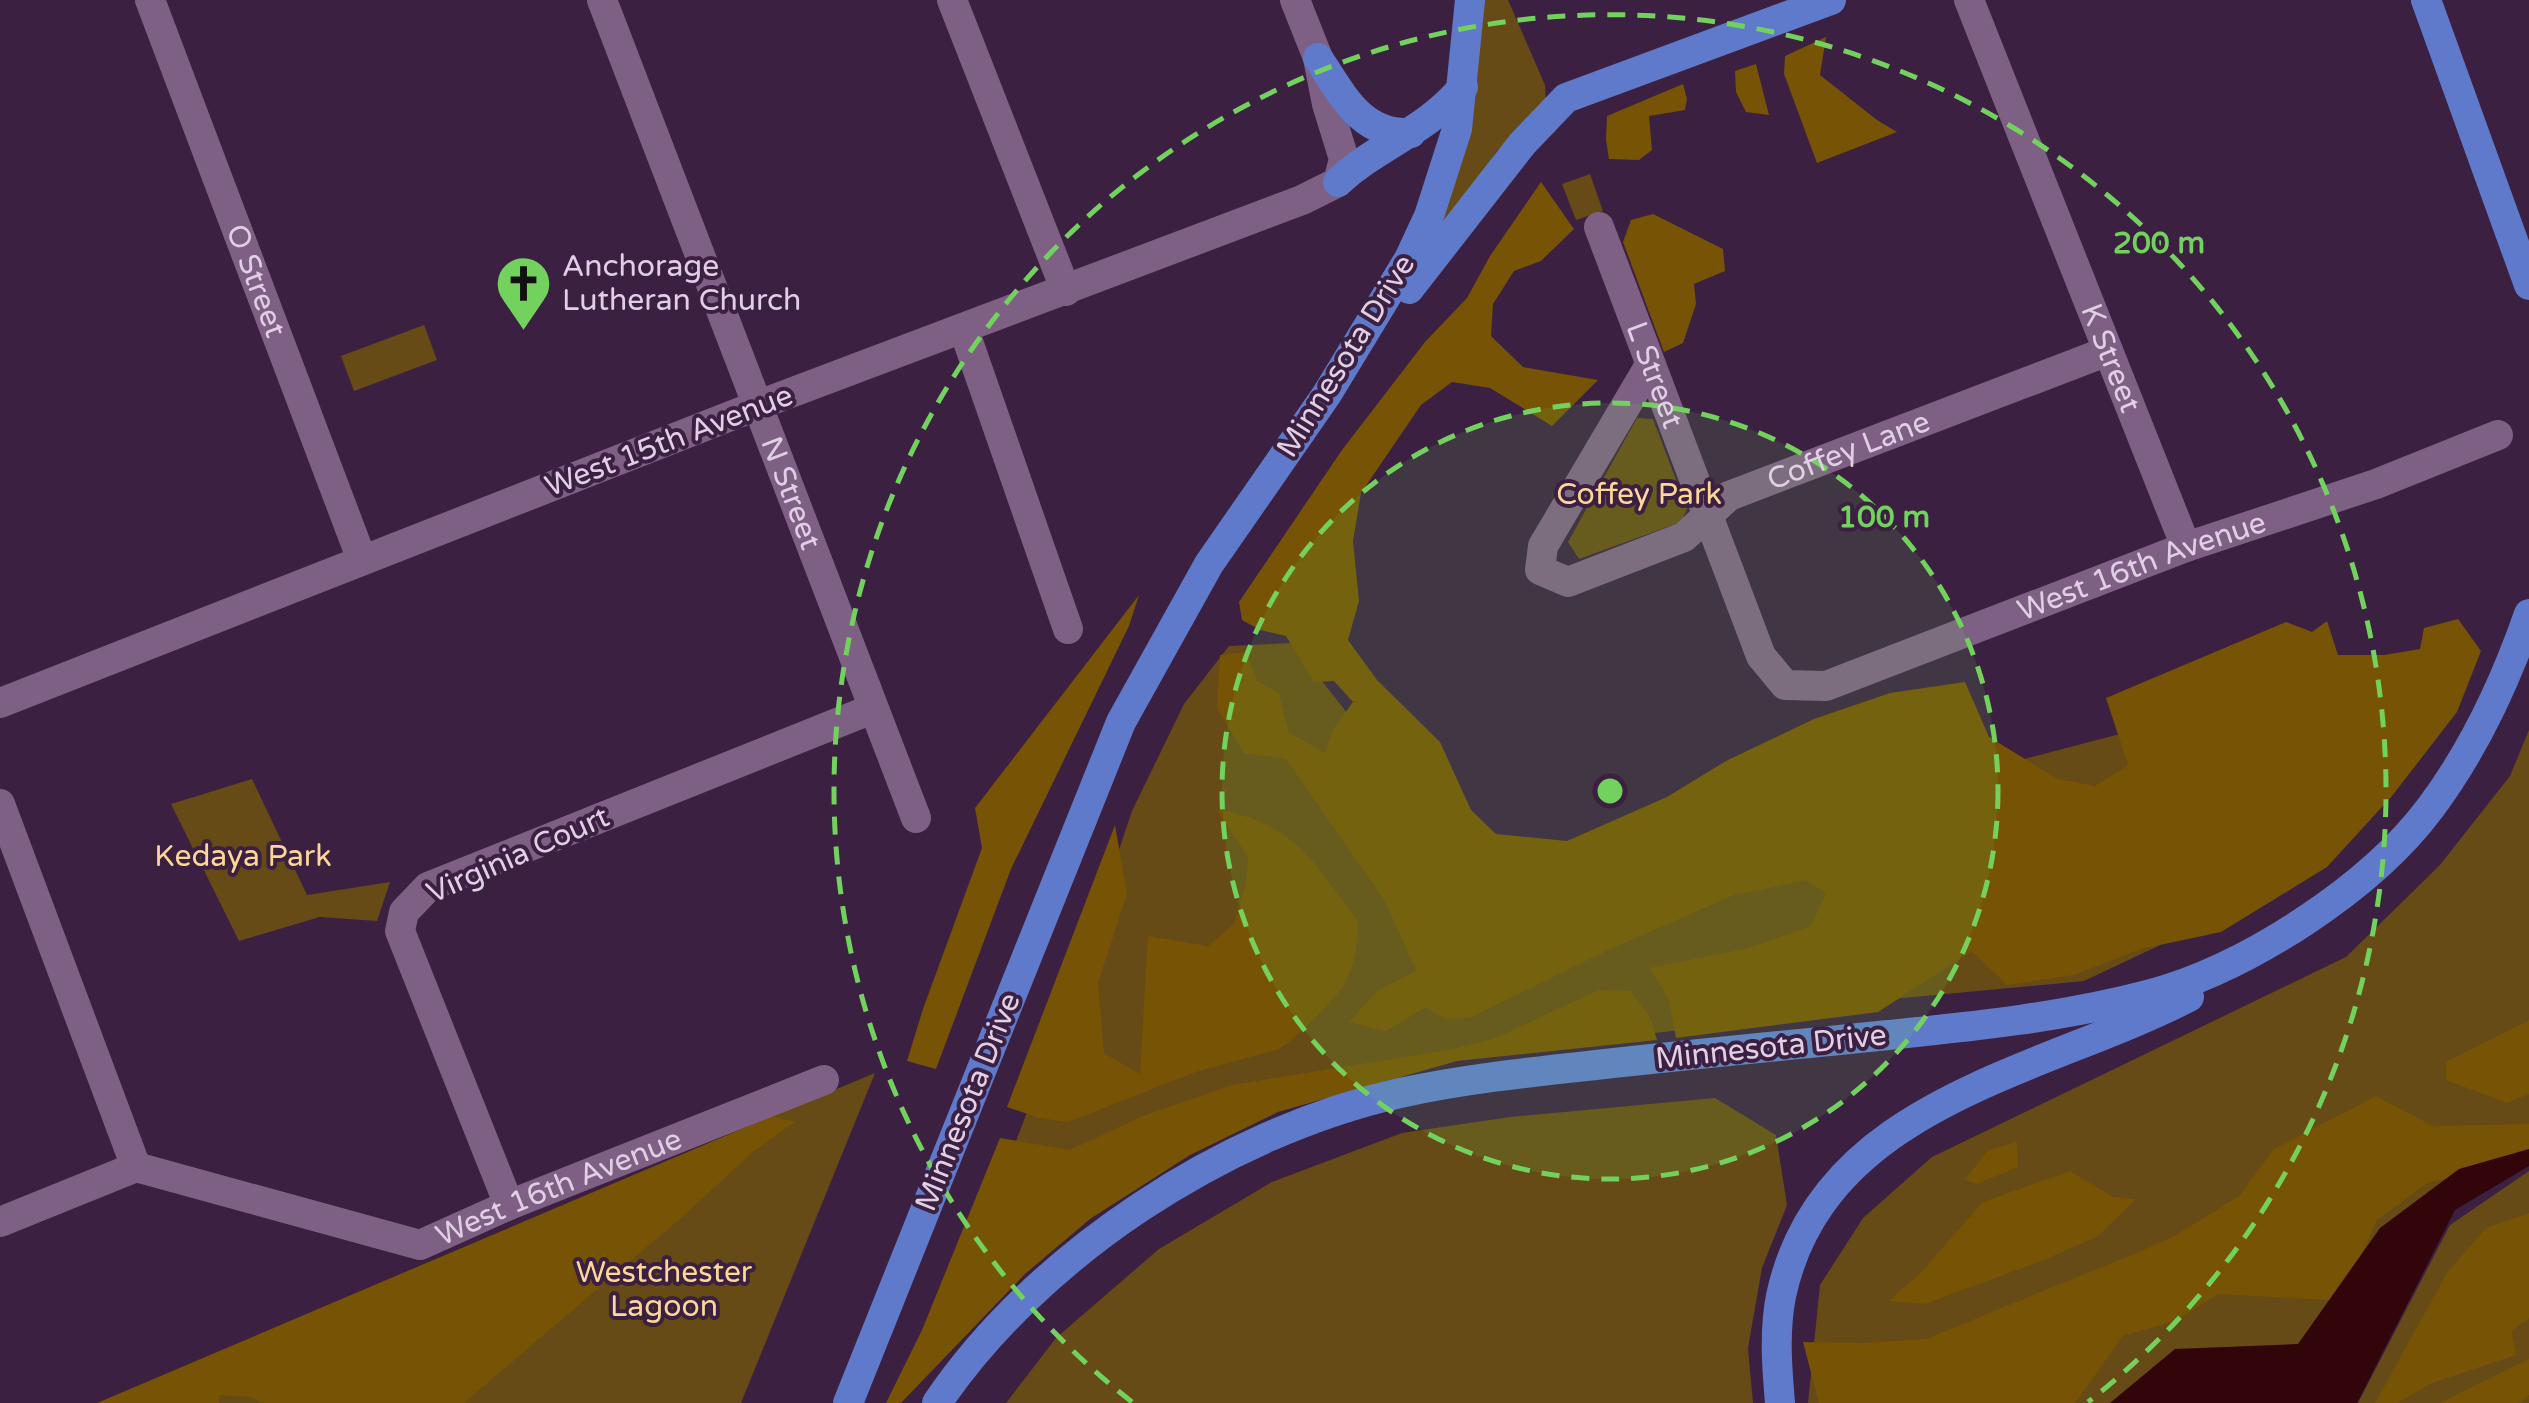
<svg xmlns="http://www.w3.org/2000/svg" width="2529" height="1403" font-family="'Varela Round',sans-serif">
	<rect width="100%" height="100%" fill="#3b2041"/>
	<g fill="#664b16">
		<path d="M 1481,0 L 1508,0 L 1545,85 L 1546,101 L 1497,151 L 1415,271 Z"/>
		<path d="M 1590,174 L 1603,211 L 1576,220 L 1562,184 Z"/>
		<path d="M 424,325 L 437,360 L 354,391 L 341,356 Z"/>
		<path d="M 1637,418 L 1653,419 L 1687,509 L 1681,522 L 1579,559 L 1568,542 Z"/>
		<path d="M 1292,643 L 1488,892 L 1986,769 L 2341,676 L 2243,906 L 2084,981 L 1871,1001 L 1733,1023 L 1347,1073 L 1001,1181 L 1063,1017 L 1132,811 L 1184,704 L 1229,646 Z"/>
		<path d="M 2529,730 L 2529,1149 L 2459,1169 L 2265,1403 L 1808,1403 L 1820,1285 L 1863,1218 L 1932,1157 L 2346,957 L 2440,865 L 2510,776 Z"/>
		<path d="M 252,779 L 307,895 L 390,882 L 377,921 L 320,917 L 239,941 L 171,804 Z"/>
		<path d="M 875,1073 L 741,1403 L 130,1403 L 772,1116 Z"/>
		<path d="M 1715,1098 L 1776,1135 L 1787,1205 L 1762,1268 L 1748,1348 L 1753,1403 L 1006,1403 L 1056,1338 L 1159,1249 L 1272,1182 L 1402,1133 L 1510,1117 Z"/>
		<path d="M 2529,1171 L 2529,1403 L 2358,1403 L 2450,1225 Z"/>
	</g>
	<g fill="#765305">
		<path d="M 1826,37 L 1820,75 L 1877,120 L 1897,132 L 1817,163 L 1784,74 L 1785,56 Z"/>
		<path d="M 1756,64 L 1769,115 L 1746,112 L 1736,92 L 1735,71 Z"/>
		<path d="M 1683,84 L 1687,99 L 1685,110 L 1649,116 L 1652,150 L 1639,160 L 1609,159 L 1606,140 L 1607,116 Z"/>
		<path d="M 1541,182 L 1574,229 L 1541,261 L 1514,271 L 1493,304 L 1491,336 L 1523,367 L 1598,380 L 1552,426 L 1490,388 L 1452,382 L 1421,405 L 1361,493 L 1353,541 L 1359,601 L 1348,640 L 1377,680 L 1440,742 L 1471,810 L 1496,834 L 1567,841 L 1667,797 L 1726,761 L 1814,719 L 1890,693 L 1965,682 L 1989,737 L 2058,779 L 2095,786 L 2128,765 L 2106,698 L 2286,622 L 2312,632 L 2327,621 L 2338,655 L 2384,655 L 2420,649 L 2424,628 L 2458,619 L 2481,651 L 2457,712 L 2392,796 L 2327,867 L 2221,932 L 2141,949 L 2074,975 L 2007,985 L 1972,951 L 1878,1012 L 1676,1038 L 1669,1000 L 1650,968 L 1749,948 L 1811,926 L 1826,893 L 1806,880 L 1734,895 L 1608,950 L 1470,1018 L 1446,1019 L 1426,1007 L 1386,1031 L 1349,1022 L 1378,990 L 1416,971 L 1385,901 L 1286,759 L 1244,753 L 1217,708 L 1220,655 L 1246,652 L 1257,681 L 1279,693 L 1288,732 L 1325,753 L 1334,728 L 1353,702 L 1334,681 L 1314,682 L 1286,636 L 1260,630 L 1242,620 L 1239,602 L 1342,450 L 1425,342 L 1467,298 L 1490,256 Z"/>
		<path d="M 1653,214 L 1723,249 L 1725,271 L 1694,284 L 1696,304 L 1683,343 L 1664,352 L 1623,242 L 1631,220 Z"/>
		<path d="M 1139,595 L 1129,626 L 1011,869 L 936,1069 L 907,1061 L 923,1009 L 982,848 L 975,808 Z"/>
		<path d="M 1216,809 C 1296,824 1310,859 1357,919 C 1359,937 1355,964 1346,981 C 1338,997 1295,1039 1279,1049 L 1196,1072 L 1068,1122 L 1039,1118 L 1007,1107 L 1115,825 L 1127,894 L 1098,983 L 1104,1053 L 1140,1074 L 1148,936 L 1208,946 L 1234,924 L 1246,883 L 1248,857 Z"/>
		<path d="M 1599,990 L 1631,991 L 1650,1017 L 1657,1040 L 1457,1061 L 1278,1112 L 1190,1155 L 1090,1219 L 1025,1274 L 901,1403 L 886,1403 L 922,1330 L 1000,1138 L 1070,1150 L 1140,1117 L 1232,1085 L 1453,1049 L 1493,1039 Z"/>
		<path d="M 2529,1020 L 2529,1094 L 2507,1103 L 2446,1080 L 2446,1062 Z"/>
		<path d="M 2376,1096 L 2433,1126 L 2529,1124 L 2529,1160 L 2489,1172 L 2429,1182 L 2377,1220 L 2341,1301 L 2218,1294 L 2175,1321 L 2123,1336 L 2075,1403 L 1819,1403 L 1803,1342 L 1861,1343 L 1926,1339 L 2141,1251 L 2174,1236 L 2239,1196 L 2274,1149 Z"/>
		<path d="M 772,1116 L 795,1122 L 754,1151 L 689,1211 L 464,1403 L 263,1403 L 250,1397 L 219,1395 L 219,1403 L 97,1403 Z"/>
		<path d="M 2017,1142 L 2018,1167 L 1977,1184 L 1965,1180 L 1988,1150 Z"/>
		<path d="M 2070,1171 L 2113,1197 L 2136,1199 L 2098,1236 L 2044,1260 L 1925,1304 L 1889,1301 L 1921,1272 L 1983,1202 Z"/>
		<path d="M 2529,1213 L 2529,1318 L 2512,1331 L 2516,1355 L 2432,1383 L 2397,1403 L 2375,1403 L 2447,1273 L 2486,1228 Z"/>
		<path d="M 2529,1359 L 2529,1395 L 2519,1403 L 2440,1403 Z"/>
	</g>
	<path fill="#310509" d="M 2529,1149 L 2529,1166 L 2455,1210 L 2357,1403 L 2110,1403 L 2175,1349 L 2298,1344 L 2380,1228 L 2459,1169 Z"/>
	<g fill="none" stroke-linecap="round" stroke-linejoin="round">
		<g stroke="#7e6085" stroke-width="30">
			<path id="s1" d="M 150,0 L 362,560"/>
			<path id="s2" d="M 602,0 L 916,818"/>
			<path d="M 952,0 L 1066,291"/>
			<path id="s3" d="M 1969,0 L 2186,547"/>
			<path id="s4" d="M 1599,227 L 1761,656 L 1785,685 L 1826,686 L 2186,547 L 2376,484 L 2498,435"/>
			<path d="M 964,330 L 1068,629"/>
			<path id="s5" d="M 1650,365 L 1543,546 L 1540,570 L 1568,582 L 1684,537 L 1729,496 L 2108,351"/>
			<path d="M 0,703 L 756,406 L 1302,200 L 1338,182 L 1344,159 L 1327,104 L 1318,58 L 1295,0"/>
			<path d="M 0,804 L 136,1167"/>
			<path id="s6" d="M 136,1167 L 420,1245 L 509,1205 L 824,1080"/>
			<path d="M 509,1205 L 400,931 L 404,912 L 428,887 L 872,709"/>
			<path d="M 0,1222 L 136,1167"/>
		</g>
		<g stroke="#5f7acb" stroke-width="30">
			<path d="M 2426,0 L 2529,285"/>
			<path d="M 1318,58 C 1342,94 1361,136 1411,133"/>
			<path d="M 1338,182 C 1379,144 1426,132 1463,87"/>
			<path d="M 1409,289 L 1522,144 L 1566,98 L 1831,0"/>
			<path d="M 848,1403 L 1121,722 L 1209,564 L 1327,394 L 1409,259 L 1429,216 L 1457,129 L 1470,0"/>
			<path d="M 937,1403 C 1037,1255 1225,1132 1400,1093 C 1464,1079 1531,1072 1596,1065 C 1694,1054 1791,1045 1889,1035 C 1976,1026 2065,1017 2151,994 C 2247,968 2371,888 2431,807 C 2475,748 2505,683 2529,614"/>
			<path d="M 1780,1403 C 1777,1368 1774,1331 1781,1296 C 1822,1103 2041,1073 2189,997"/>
		</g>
	</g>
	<circle cx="1610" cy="791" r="388" fill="#72d25d" fill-opacity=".12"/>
	<g fill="none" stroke="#72d25d" stroke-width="5" stroke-dasharray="18 12">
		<circle cx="1610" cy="791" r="388"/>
		<path d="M1132 1402A776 776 0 1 1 2088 1402"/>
	</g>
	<defs>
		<symbol id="church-pin" viewBox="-11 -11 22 30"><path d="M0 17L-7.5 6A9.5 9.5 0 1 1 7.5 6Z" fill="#72d25d" stroke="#3b2041"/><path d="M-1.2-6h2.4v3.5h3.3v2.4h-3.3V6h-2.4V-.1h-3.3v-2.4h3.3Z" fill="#111"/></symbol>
	</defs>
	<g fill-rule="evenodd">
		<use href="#church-pin" x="492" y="252" width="63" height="86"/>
	</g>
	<g text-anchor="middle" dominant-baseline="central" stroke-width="8" stroke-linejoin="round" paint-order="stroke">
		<g font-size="30" fill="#e1d0e5" stroke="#3b2041" text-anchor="start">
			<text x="562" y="266">Anchorage<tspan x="562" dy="34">Lutheran Church</tspan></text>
		</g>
		<g font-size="30" fill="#e1d0e5" stroke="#3b2041">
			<text stroke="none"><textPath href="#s1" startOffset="300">O Street</textPath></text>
			<text transform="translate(1346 356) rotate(-58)">Minnesota Drive</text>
			<text stroke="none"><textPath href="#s3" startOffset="385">K Street</textPath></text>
			<text stroke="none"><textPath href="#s4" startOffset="158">L Street</textPath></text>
			<text transform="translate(669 441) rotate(-21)">West 15th Avenue</text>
			<text stroke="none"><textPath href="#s5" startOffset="578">Coffey Lane</textPath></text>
			<text stroke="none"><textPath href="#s2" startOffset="528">N Street</textPath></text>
			<text stroke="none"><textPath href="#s4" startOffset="875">West 16th Avenue</textPath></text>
			<text transform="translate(518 855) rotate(-24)">Virginia Court</text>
			<text transform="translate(1771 1047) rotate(-6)">Minnesota Drive</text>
			<text transform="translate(968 1102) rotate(-68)">Minnesota Drive</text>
			<text stroke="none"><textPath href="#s6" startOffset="445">West 16th Avenue</textPath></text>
		</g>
		<g font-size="30" fill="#fcd798" stroke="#3b2041">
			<text x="1639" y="494">Coffey Park</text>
			<text x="243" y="856">Kedaya Park</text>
			<text x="664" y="1272">Westchester<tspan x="664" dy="34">Lagoon</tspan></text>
		</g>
	</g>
	<circle cx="1610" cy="791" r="15" fill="#72d25d" stroke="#3b2041" stroke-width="5"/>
	<g font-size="30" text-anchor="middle" font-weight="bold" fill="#72d25d" stroke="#3b2041" stroke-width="8" stroke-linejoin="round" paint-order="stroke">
		<text x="2159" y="253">200 m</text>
		<text x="1884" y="527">100 m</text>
	</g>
</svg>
